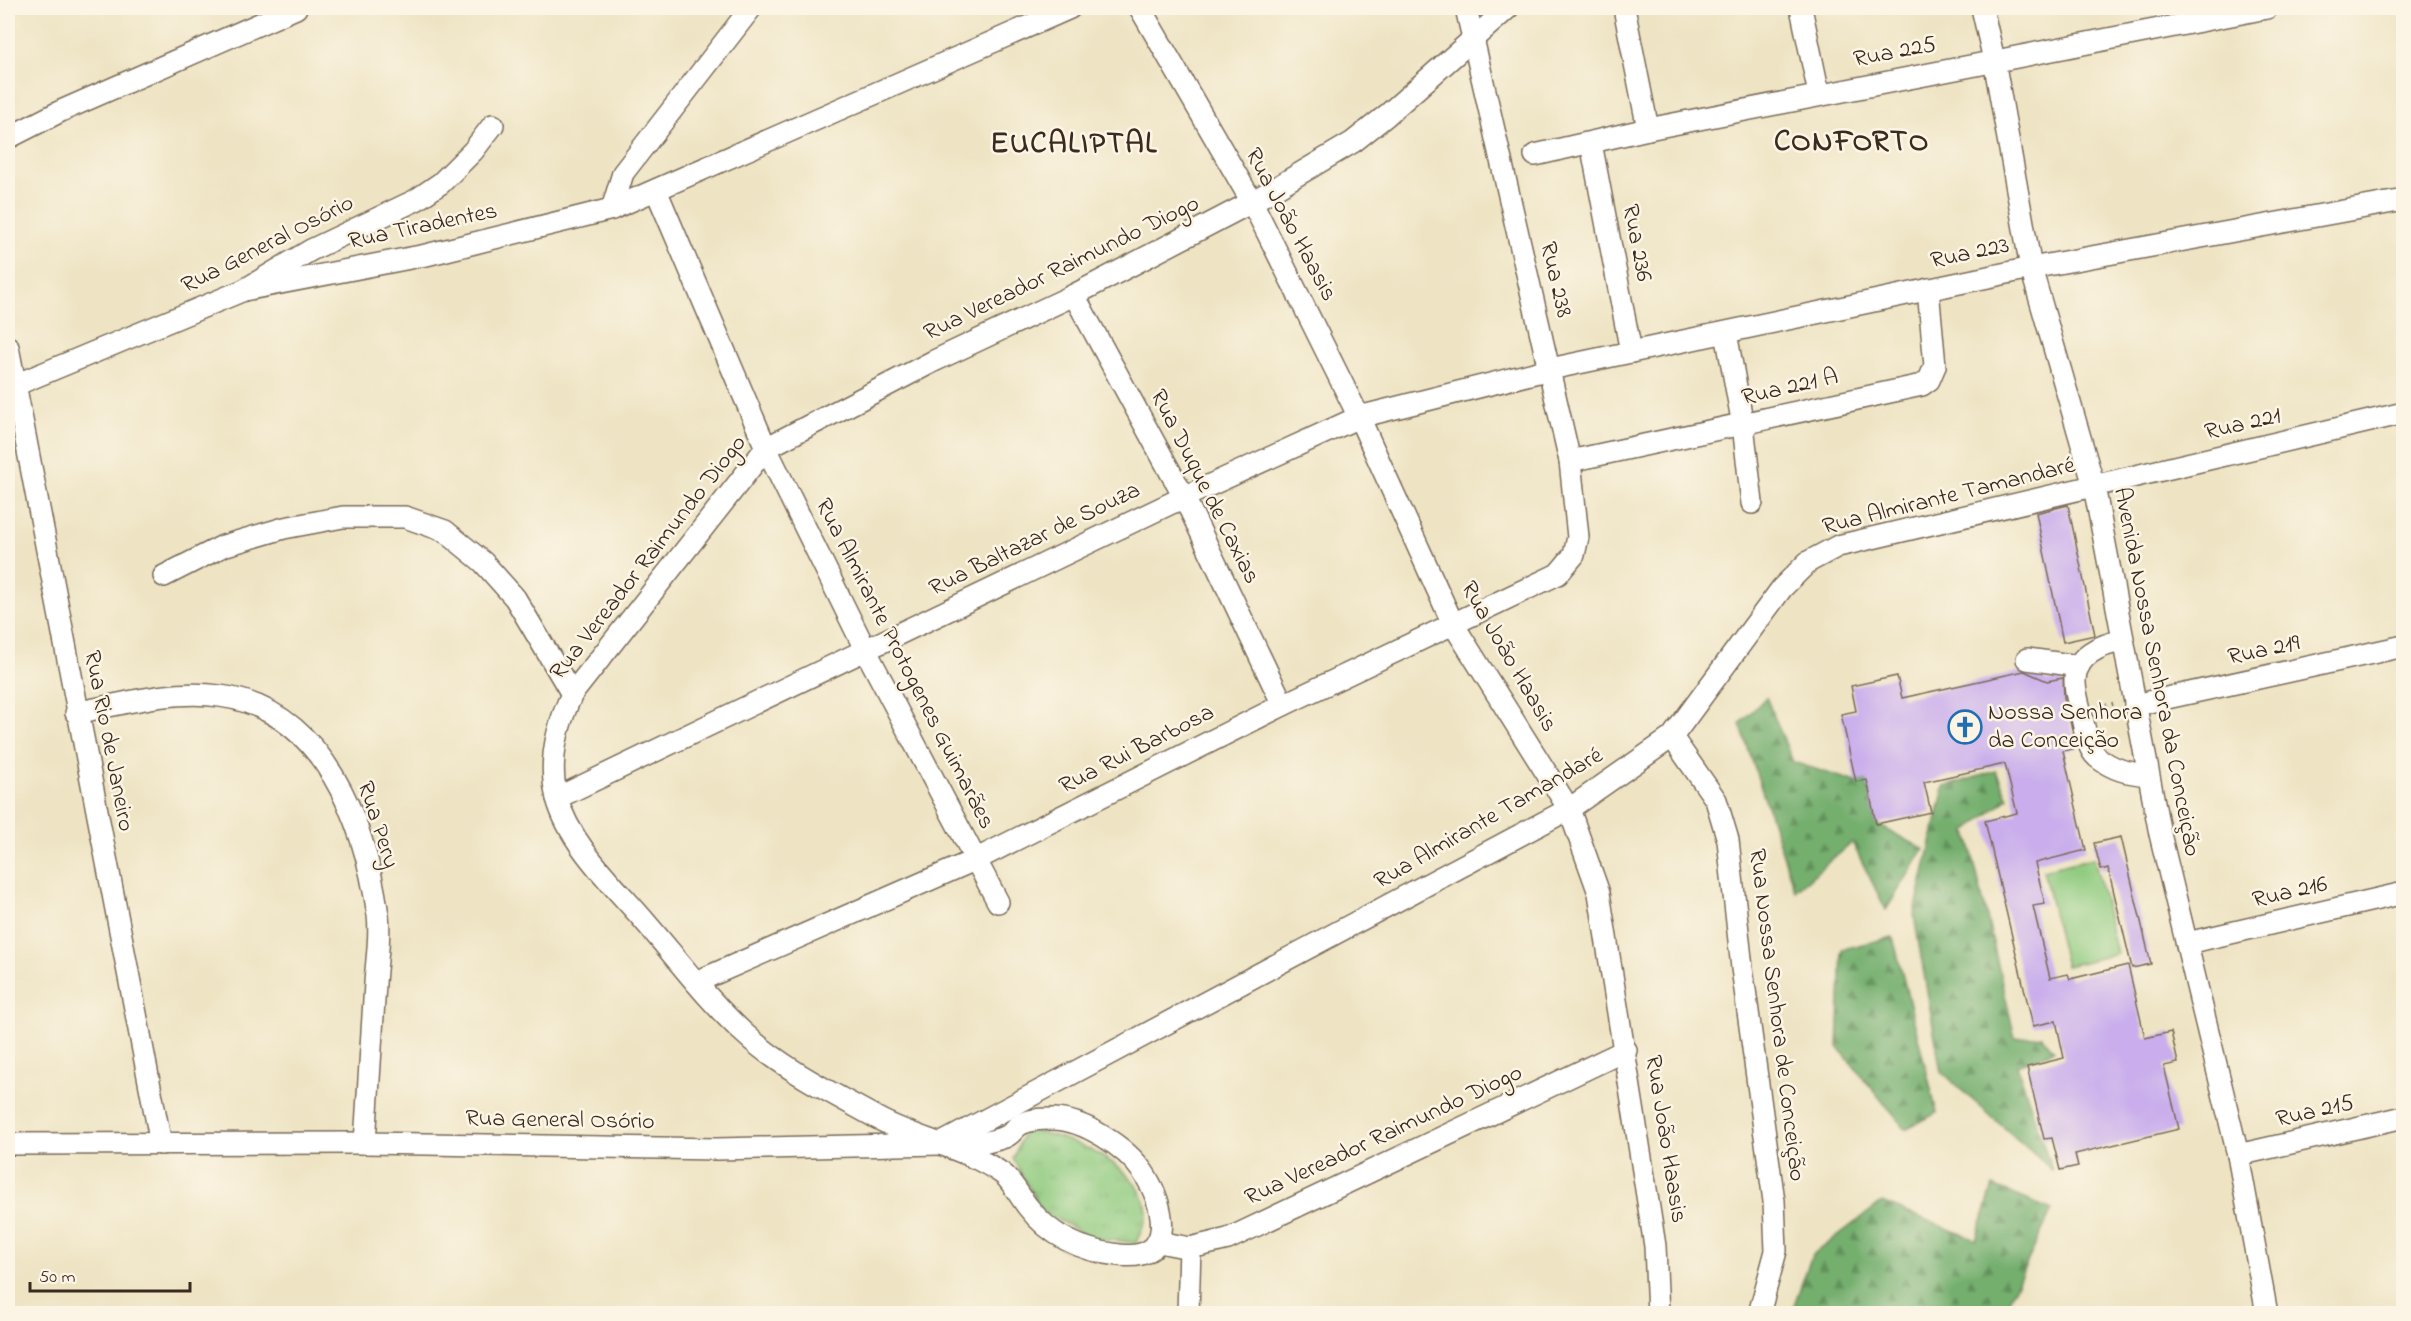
<svg xmlns="http://www.w3.org/2000/svg" width="2411" height="1321" font-family="'Indie Flower',sans-serif">
	<defs>
		<pattern id="grass-tufts" width="24" height="20" patternUnits="userSpaceOnUse" patternTransform="scale(1.5)"><rect width="24" height="20" fill="#90cb80"/><path d="M3 7l-1-3M5 7V3M7 7l1-3M15 17l-1-3M17 17v-4M19 17l1-3" fill="none" stroke="#7dae6e"/></pattern>
		<pattern id="forest-firs" width="22" height="20" patternUnits="userSpaceOnUse" patternTransform="scale(1.5)"><rect width="22" height="20" fill="#74af6e"/><path d="M5 1l3.5 6h-7zM16 11l3.5 6h-7z" fill="#608f5a"/></pattern>
	</defs>
	<rect width="100%" height="100%" fill="#fcf5e5"/>
	<filter id="ink" filterUnits="userSpaceOnUse"><feTurbulence type="fractalNoise" baseFrequency=".0167" numOctaves="2"/><feDisplacementMap in="SourceGraphic" scale="12" xChannelSelector="R" yChannelSelector="G"/><feConvolveMatrix kernelMatrix="1 2 1 2 8 2 1 2 1" color-interpolation-filters="sRGB"/></filter>
	<filter id="wash" filterUnits="userSpaceOnUse"><feTurbulence type="fractalNoise" baseFrequency=".008" numOctaves="4" result="noise"/><feDisplacementMap in="SourceGraphic" scale="24" xChannelSelector="R" yChannelSelector="G"/><feGaussianBlur stdDeviation="1.35" result="paint"/><feColorMatrix in="noise" values="0 0 0 0 0 0 0 0 0 0 0 0 0 0 0 0 0 1.4 0 .05"/><feComposite in="paint" operator="in"/></filter>
	<g filter="url(#wash)">
		<rect width="100%" height="100%" fill="#eee4c4"/>
		<path fill="url(#grass-tufts)" stroke="#667a4f" stroke-width="1.5" d="M 1025,1129 C 1067,1136 1143,1164 1147,1213 C 1147,1222 1139,1234 1136,1243 L 1092,1238 L 1043,1212 L 1013,1159 Z"/>
		<g fill="url(#forest-firs)" stroke="#586c46" stroke-width="1.5">
			<path d="M 1766,697 L 1793,762 L 1856,782 L 1867,780 L 1876,824 L 1924,849 L 1886,910 L 1852,842 L 1795,891 L 1740,724 Z"/>
			<path d="M 1996,771 L 2008,798 L 1967,831 L 2015,1038 L 2042,1036 L 2054,1051 L 2017,1065 L 2052,1170 L 1941,1072 L 1914,916 L 1944,787 Z"/>
			<path d="M 1893,937 L 1937,1113 L 1905,1129 L 1838,1047 L 1842,949 Z"/>
			<path d="M 1993,1186 L 2052,1210 L 2003,1313 L 1791,1313 L 1812,1255 L 1882,1202 L 1976,1240 Z"/>
		</g>
		<path fill="#90cb80" stroke="#667a4f" stroke-width="1.5" d="M 2094,858 L 2117,954 L 2066,966 L 2043,870 Z"/>
		<g id="blocks">
			<g fill="#c9adec">
				<path d="M 2068,505 L 2095,635 L 2063,642 L 2036,513 Z"/>
				<path d="M 2024,671 L 2047,681 L 2063,678 L 2064,698 L 2077,748 L 2063,751 L 2086,850 L 2035,863 L 2045,904 L 2033,906 L 2050,978 L 2068,974 L 2070,979 L 2128,965 L 2145,1038 L 2171,1032 L 2178,1063 L 2164,1066 L 2179,1129 L 2075,1154 L 2078,1166 L 2060,1170 L 2052,1138 L 2044,1139 L 2027,1067 L 2064,1058 L 2056,1021 L 2033,1026 L 1985,821 L 2017,813 L 2005,764 L 1924,782 L 1931,812 L 1876,824 L 1867,780 L 1856,782 L 1841,714 L 1856,711 L 1851,686 L 1897,676 L 1902,698 Z"/>
				<path d="M 2121,837 L 2151,964 L 2132,968 L 2108,868 L 2101,870 L 2094,843 Z"/>
			</g>
		</g>
	</g>
	<g filter="url(#ink)">
		<use href="#blocks" fill-opacity="0" stroke="#7a6b58" stroke-width="1.5"/>
		<g fill="none" stroke-linecap="round" stroke-linejoin="round">
			<defs>
				<g id="minor">
					<path d="M 1140,8 L 1252,202 L 1359,417 L 1453,624 L 1569,809 L 1599,893 L 1655,1246 L 1658,1314"/>
					<path d="M 1624,8 L 1648,129"/>
					<path d="M 1801,8 L 1819,94"/>
					<path d="M 1982,8 L 1994,60 L 2031,268 L 2094,486 L 2160,834 L 2238,1155 L 2267,1314"/>
					<path d="M 8,138 L 61,111 L 296,8"/>
					<path d="M 1591,143 L 1631,352"/>
					<path d="M 1535,155 L 1648,129 L 2267,8"/>
					<path d="M 656,190 L 766,448 L 866,651 L 998,902"/>
					<path d="M 612,209 L 623,173 L 751,8"/>
					<path d="M 244,290 L 426,255 L 612,209 L 1070,8"/>
					<path d="M 1074,295 L 1184,497 L 1283,705"/>
					<path d="M 1726,333 L 1743,425 L 1752,503"/>
					<path d="M 8,347 L 161,1144"/>
					<path d="M 8,388 L 244,290 L 311,250 L 416,200 L 441,183 L 473,151 L 493,125"/>
					<path d="M 1570,461 L 1922,385 L 1929,380 L 1935,366 L 1928,289"/>
					<path d="M 164,576 L 223,546 L 284,528 L 343,517 L 405,517 L 445,531 L 483,562 L 515,598 L 572,694"/>
					<path d="M 2123,641 C 2102,644 2074,655 2075,682 C 2075,694 2080,707 2082,718 C 2085,730 2088,749 2097,757 C 2113,770 2128,773 2148,775"/>
					<path d="M 2027,659 L 2079,666"/>
					<path d="M 2135,705 L 2404,646"/>
					<path d="M 76,713 C 122,704 172,689 220,696 C 325,710 365,824 378,915 C 381,937 376,962 375,984 C 372,1037 368,1090 365,1143"/>
					<path d="M 1672,737 L 1716,800 L 1728,840 L 1742,968 L 1774,1201 L 1776,1251 L 1759,1314"/>
					<path d="M 557,798 L 1184,497 L 1359,417 L 1550,369 L 2031,268 L 2404,200"/>
					<path d="M 2187,943 L 2404,893"/>
					<path d="M 696,982 L 977,859 L 1283,705 L 1558,574 L 1574,555 L 1578,537 L 1570,461 L 1466,8"/>
					<path d="M 8,1144 L 365,1143 L 717,1149 L 940,1144 L 1569,809 L 1672,737 L 1782,588 L 1808,562 L 1838,546 L 2404,413"/>
					<path d="M 953,1148 C 970,1145 989,1143 1005,1137 C 1011,1135 1013,1130 1018,1126 C 1028,1119 1041,1119 1053,1119 C 1083,1119 1126,1147 1143,1172 C 1165,1204 1178,1262 1119,1255 C 1082,1251 1051,1237 1028,1207 C 1020,1197 1012,1181 1003,1174 C 965,1147 917,1140 877,1118 C 834,1094 783,1069 746,1035 C 709,1002 679,961 647,924 C 616,887 570,846 557,798 C 548,763 557,726 572,694 L 766,448 L 934,361 L 1074,295 L 1252,202 L 1353,142 L 1387,115 L 1508,8"/>
					<path d="M 2238,1155 L 2404,1117"/>
					<path d="M 1159,1242 L 1190,1248 L 1228,1239 L 1626,1050"/>
					<path d="M 1188,1314 L 1190,1248"/>
				</g>
			</defs>
			<use href="#minor" stroke="#7a6b58" stroke-width="24"/>
			<path stroke="#7a6b58" stroke-width="4" stroke-dasharray="1.5 4.5" stroke-linecap="butt" d="M 2100,707 L 2116,703"/>
			<use href="#minor" stroke="#fff" stroke-width="21"/>
		</g>
	</g>
	<defs>
		<symbol id="church-ring" viewBox="-11 -11 22 22"><circle r="9.5" fill="#fcf5e5" stroke="#1f6fb2" stroke-width="1.5"/><path d="M-1.2-6h2.4v3.5h3.3v2.4h-3.3V6h-2.4V-.1h-3.3v-2.4h3.3Z" fill="#1f6fb2"/></symbol>
	</defs>
	<g fill-rule="evenodd">
		<use href="#church-ring" x="1946" y="708" width="38" height="38"/>
	</g>
	<g text-anchor="middle" dominant-baseline="central" stroke-width="5" stroke-linejoin="round" paint-order="stroke">
		<g font-size="24" fill="#3b2a1e" stroke="#fcf5e5">
			<text transform="translate(1895 53) rotate(-11)">Rua 225</text>
			<text transform="translate(1290 225) rotate(62)">Rua João Haasis</text>
			<text transform="translate(423 227) rotate(-12)">Rua Tiradentes</text>
			<text transform="translate(1636 243) rotate(79)">Rua 236</text>
			<text transform="translate(268 245) rotate(-27)">Rua General Osório</text>
			<text transform="translate(1970 254) rotate(-12)">Rua 223</text>
			<text transform="translate(1062 269) rotate(-26)">Rua Vereador Raimundo Diogo</text>
			<text transform="translate(1555 280) rotate(77)">Rua 238</text>
			<text transform="translate(1790 388) rotate(-13)">Rua 221 A</text>
			<text transform="translate(2243 425) rotate(-13)">Rua 221</text>
			<text transform="translate(1204 487) rotate(63)">Rua Duque de Caxias</text>
			<text transform="translate(1949 497) rotate(-14)">Rua Almirante Tamandaré</text>
			<text transform="translate(1035 540) rotate(-26)">Rua Baltazar de Souza</text>
			<text transform="translate(649 558) rotate(-52)">Rua Vereador Raimundo Diogo</text>
			<text transform="translate(2264 651) rotate(-12)">Rua 219</text>
			<text transform="translate(1508 657) rotate(60)">Rua João Haasis</text>
			<text transform="translate(904 664) rotate(63)">Rua Almirante Protogenes Guimarães</text>
			<text transform="translate(2156 672) rotate(79)">Avenida Nossa Senhora da Conceição</text>
			<text transform="translate(108 741) rotate(79)">Rua Rio de Janeiro</text>
			<text transform="translate(1137 750) rotate(-27)">Rua Rui Barbosa</text>
			<text transform="translate(1489 819) rotate(-30)">Rua Almirante Tamandaré</text>
			<text transform="translate(377 825) rotate(72)">Rua Pery</text>
			<text transform="translate(2290 893) rotate(-13)">Rua 216</text>
			<text transform="translate(1776 1015) rotate(83)">Rua Nossa Senhora de Conceição</text>
			<text transform="translate(2315 1112) rotate(-13)">Rua 215</text>
			<text transform="translate(560 1121) rotate(1)">Rua General Osório</text>
			<text transform="translate(1384 1136) rotate(-25)">Rua Vereador Raimundo Diogo</text>
			<text transform="translate(1665 1139) rotate(81)">Rua João Haasis</text>
		</g>
		<g font-size="24" fill="#3b2a1e" stroke="#fcf5e5" text-anchor="start">
			<text x="1988" y="713">Nossa Senhora<tspan x="1988" dy="28">da Conceição</tspan></text>
		</g>
		<g font-size="30" font-weight="bold" letter-spacing="1.5" fill="#3b2a1e" stroke="#fcf5e5">
			<text x="1852" y="143">CONFORTO</text>
			<text x="1074" y="145">EUCALIPTAL</text>
		</g>
	</g>
	<rect width="2411" height="1321" fill="none" stroke="#fcf5e5" stroke-width="30"/>
	<path d="M30 1282v9h160v-9" fill="none" stroke="#3b2a1e" stroke-width="3"/>
	<text x="39" y="1282" font-size="18" fill="#3b2a1e" stroke="#fcf5e5" stroke-width="4.5" paint-order="stroke">50 m</text>
</svg>
